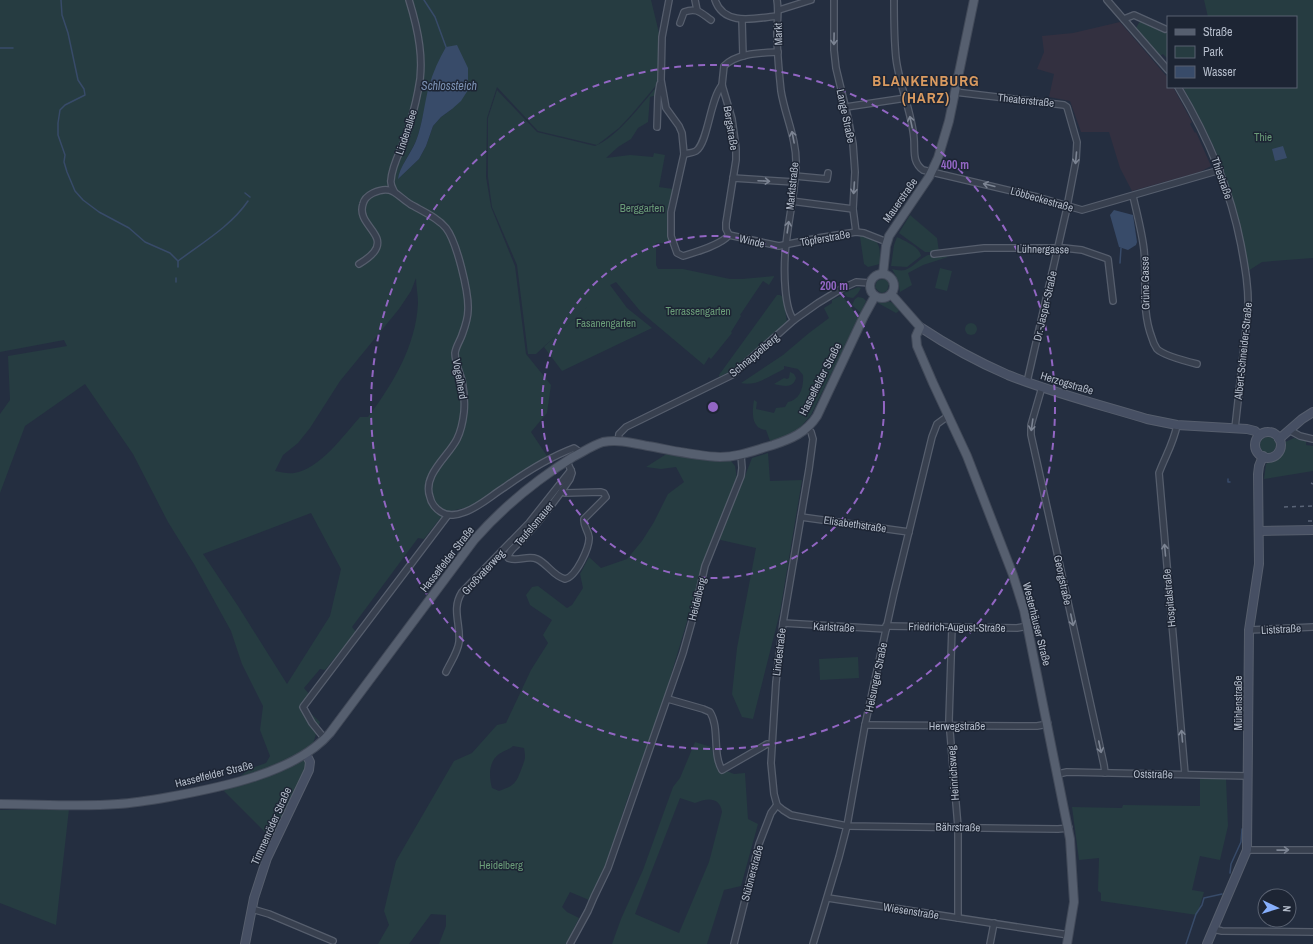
<svg xmlns="http://www.w3.org/2000/svg" width="1313" height="944" font-family="'Archivo Narrow',sans-serif">
	<rect width="100%" height="100%" fill="#242e40"/>
	<path fill="#333040" d="M 1120,22 L 1168,78 L 1168,87 L 1173,87 L 1192,122 L 1190,124 L 1195,133 L 1196,132 L 1211,166 L 1200,172 L 1132,191 L 1120,168 L 1109,132 L 1081,132 L 1070,101 L 1049,97 L 1054,74 L 1037,69 L 1044,52 L 1042,36 L 1073,33 Z"/>
	<g fill="#263c41" fill-rule="evenodd">
		<path d="M 0,0 L 651,0 L 660,37 L 659,82 L 632,114 L 619,128 L 597,145 L 538,131 L 497,87 L 487,118 L 486,177 L 491,207 L 515,266 L 526,354 L 551,385 L 547,413 L 531,432 L 547,456 L 470,507 L 450,511 L 442,516 L 424,539 L 418,538 L 352,627 L 356,632 L 325,670 L 320,669 L 304,688 L 309,694 L 303,702 L 306,709 L 320,722 L 302,777 L 271,838 L 224,791 L 249,769 L 266,763 L 270,756 L 260,730 L 263,706 L 242,664 L 231,631 L 194,564 L 168,522 L 133,454 L 85,384 L 25,426 L 0,493 L 0,414 L 10,400 L 8,356 L 67,346 L 64,340 L 0,352 ZM 452,109 L 441,117 L 433,126 L 426,146 L 419,159 L 398,179 C 399,169 411,152 416,141 C 419,133 421,124 423,116 ZM 416,278 C 416,286 418,295 418,303 C 416,346 393,384 368,417 L 360,417 C 343,436 320,469 294,473 C 288,474 281,472 275,471 L 283,455 L 298,443 L 310,428 L 340,381 L 399,309 L 411,291 ZM 311,513 L 341,569 L 330,616 L 287,684 L 238,606 L 203,554 Z"/>
		<path d="M 1204,0 L 1313,0 L 1313,258 L 1262,262 L 1248,271 C 1241,236 1234,201 1222,167 C 1212,139 1196,113 1183,87 L 1296,87 L 1296,17 L 1208,17 Z"/>
		<path d="M 1140,21 L 1164,31 L 1168,29 L 1168,59 L 1163,54 L 1160,56 L 1136,28 Z"/>
		<path d="M 659,84 L 657,95 L 650,97 L 648,122 L 638,128 L 631,139 L 618,147 L 606,158 L 630,155 L 653,157 L 654,153 L 665,155 L 659,187 L 673,189 L 669,211 L 669,243 L 656,243 L 656,265 L 658,269 L 683,269 L 730,279 L 742,279 L 774,276 L 774,277 L 769,285 L 763,281 L 740,315 L 741,316 L 731,332 L 732,333 L 711,359 L 709,357 L 704,365 L 641,312 L 616,282 L 610,285 L 627,308 L 652,328 L 562,371 L 544,347 L 591,303 L 536,354 L 528,354 L 517,265 L 492,207 L 488,177 L 488,118 L 497,90 L 537,132 L 595,146 C 618,137 643,102 659,84 Z"/>
		<path d="M 910,215 L 937,238 L 939,252 L 925,252 L 899,233 Z"/>
		<path d="M 861,235 C 881,240 880,245 880,264 L 868,267 L 864,264 L 860,237 Z"/>
		<path d="M 897,237 C 905,241 920,247 921,256 L 907,267 L 891,266 L 894,245 Z"/>
		<path d="M 928,255 L 943,255 L 948,257 L 923,265 L 908,273 L 912,285 L 900,292 L 898,280 L 892,269 C 896,270 901,271 905,270 C 914,267 920,258 928,255 Z"/>
		<path d="M 940,268 L 952,271 L 947,291 L 935,288 Z"/>
		<path d="M 882,279 L 887,280 L 889,284 L 887,291 L 882,293 L 878,291 L 875,287 L 877,281 Z"/>
		<path d="M 858,287 L 861,288 L 858,293 L 853,298 L 847,297 L 844,293 Z"/>
		<path d="M 777,295 L 780,295 L 783,297 L 787,322 L 731,371 L 719,377 L 719,375 Z"/>
		<path d="M 842,295 L 853,310 L 860,315 L 811,415 L 799,429 L 787,436 L 770,441 L 766,430 C 751,429 752,412 754,400 L 757,402 L 756,409 L 774,413 L 776,408 L 785,407 L 788,402 C 800,400 804,387 803,375 L 798,369 L 784,366 L 784,369 C 771,375 756,387 741,383 L 783,355 L 809,333 L 829,318 L 824,308 L 832,303 L 832,300 Z"/>
		<path d="M 858,297 L 863,298 L 866,301 L 861,313 L 852,305 L 855,299 Z"/>
		<path d="M 882,301 C 889,300 897,304 899,311 L 896,313 L 878,303 Z"/>
		<circle cx="971" cy="329" r="6"/>
		<path d="M 790,372 L 794,374 L 796,378 C 793,389 783,386 774,384 L 784,378 L 787,379 L 789,378 Z"/>
		<circle cx="1268" cy="445" r="8"/>
		<path d="M 1294,438 L 1306,441 L 1306,445 L 1313,446 L 1313,471 L 1264,479 L 1266,464 L 1281,454 L 1285,442 Z"/>
		<path d="M 668,453 L 731,461 L 735,466 L 737,478 L 743,481 L 752,458 L 768,453 L 770,481 L 802,480 L 780,612 L 753,719 L 742,717 L 732,694 L 737,648 L 756,548 L 712,538 L 657,722 L 627,800 L 606,865 L 589,900 L 570,892 L 562,907 L 567,912 L 579,918 L 566,944 L 439,944 L 446,926 L 446,915 L 431,914 L 409,944 L 378,944 L 389,925 L 384,911 L 396,861 L 454,761 L 472,753 L 497,725 L 506,723 L 531,670 L 548,643 L 543,635 L 552,620 L 530,605 L 526,595 L 532,587 L 538,586 L 567,608 L 572,605 L 583,588 L 580,574 L 589,557 L 601,568 L 627,559 L 642,541 L 654,522 L 668,494 L 684,482 L 676,467 L 661,469 L 646,467 ZM 513,746 L 524,748 C 526,759 525,759 521,770 C 516,784 513,786 499,791 L 492,788 C 489,777 488,762 499,754 C 503,751 509,750 513,746 Z"/>
		<path d="M 858,657 L 859,678 L 820,680 L 819,659 Z"/>
		<path d="M 695,742 L 711,747 L 717,767 L 734,774 L 745,773 L 748,819 L 758,824 L 741,886 L 724,890 L 707,944 L 612,944 L 621,919 L 643,870 L 673,787 L 680,778 ZM 680,798 L 695,803 C 706,798 720,796 722,812 L 709,862 L 679,933 L 635,914 Z"/>
		<path d="M 1200,779 L 1226,779 L 1228,826 L 1220,860 L 1200,856 L 1192,890 L 1204,892 L 1197,915 L 1101,901 L 1101,893 L 1098,891 L 1099,858 L 1079,860 L 1072,807 L 1122,808 L 1123,805 L 1200,806 Z"/>
		<path d="M 69,809 L 56,925 L 0,903 L 0,810 Z"/>
	</g>
	<g fill="#384b69">
		<path d="M 457,45 L 468,68 L 468,90 L 461,101 L 452,109 L 441,117 L 433,126 L 426,146 L 419,159 L 398,179 C 399,168 411,153 416,141 C 423,123 424,104 429,86 C 433,72 439,59 446,47 Z"/>
		<path d="M 1283,146 L 1287,158 L 1275,161 L 1272,149 Z"/>
		<path d="M 1114,210 L 1133,215 L 1137,242 L 1136,245 L 1128,250 L 1119,247 L 1110,215 Z"/>
	</g>
	<g fill="none" stroke-linecap="round" stroke-linejoin="round">
		<g stroke="#384b69" stroke-width="1.5">
			<path d="M 61,0 L 62,15 L 68,33 L 78,80 L 84,89 L 85,95 L 65,105 L 60,110 L 58,123 L 58,135 L 65,155 L 64,162 L 67,172 L 75,191 L 83,200 L 99,212 L 129,228 L 145,242 L 170,253 L 178,261 L 178,267"/>
			<path d="M 424,0 L 435,17 L 446,47"/>
			<path d="M 0,48 L 13,48"/>
			<path d="M 245,193 L 250,197"/>
			<path d="M 178,261 C 202,243 231,226 248,201"/>
			<path d="M 1120,263 L 1121,248"/>
			<path d="M 176,282 L 176,278"/>
			<path d="M 1228,479 L 1228,482 L 1230,482"/>
			<path d="M 1230,873 L 1231,864 L 1241,842 L 1242,829"/>
			<path d="M 1186,944 L 1196,914 L 1202,905 L 1204,898 L 1222,894"/>
		</g>
		<defs>
			<g id="street">
				<path d="M 669,0 L 662,37 L 661,80 L 666,108 L 679,126 L 682,133 L 684,154 L 671,212 L 671,236 L 677,253 L 683,256 C 696,252 721,245 729,235"/>
				<path d="M 695,0 L 697,10"/>
				<path d="M 715,0 C 724,27 756,18 777,16"/>
				<path d="M 777,0 C 779,11 777,22 777,33 C 777,52 779,72 781,91 C 785,116 797,139 796,165 C 795,195 787,225 785,255 C 784,271 784,309 794,320"/>
				<path d="M 834,0 L 834,50 L 836,68 L 848,118 L 853,144 L 855,172 L 853,209 L 856,232"/>
				<path d="M 894,0 C 894,20 894,39 896,58 C 899,85 912,112 914,139 C 915,151 912,162 923,170 L 1037,197 L 1082,210 L 1220,170"/>
				<path d="M 1107,0 L 1168,70"/>
				<path d="M 779,10 L 811,0"/>
				<path d="M 1124,19 L 1134,15 L 1165,29"/>
				<path d="M 742,20 L 743,56"/>
				<path d="M 680,23 L 684,12 C 697,7 701,13 711,20"/>
				<path d="M 1178,87 C 1208,137 1230,188 1241,245 C 1245,267 1249,288 1248,311 L 1235,428"/>
				<path d="M 955,92 L 1064,105 L 1067,107 L 1077,142 L 1076,160 L 1066,212 L 1027,382"/>
				<path d="M 846,107 L 906,98"/>
				<path d="M 657,127 L 658,96 L 660,84"/>
				<path d="M 684,154 C 688,153 693,153 696,151 C 708,143 710,99 722,85"/>
				<path d="M 795,176 L 827,179 L 828,173"/>
				<path d="M 733,178 L 794,182"/>
				<path d="M 394,191 C 392,187 390,184 391,180 C 392,165 400,152 405,139 C 410,124 415,107 418,91 C 425,61 418,29 409,0"/>
				<path d="M 1133,196 C 1137,214 1142,232 1144,250 C 1147,280 1141,310 1152,338 C 1153,342 1155,346 1157,349 C 1163,355 1189,362 1197,364"/>
				<path d="M 791,201 L 853,209"/>
				<path d="M 729,235 L 726,229 L 726,223 L 736,160 L 736,148 L 732,119 L 722,85 L 724,66 C 737,53 760,53 778,52"/>
				<path d="M 729,235 L 779,246 L 818,238 L 856,232 L 864,233 L 887,242"/>
				<path d="M 934,254 L 984,248 L 1064,248 L 1082,250 L 1108,259 L 1113,301"/>
				<path d="M 359,264 C 364,261 370,257 374,252 C 388,234 356,224 363,204 C 364,199 369,195 373,193 C 392,184 396,195 410,204 C 422,211 437,217 446,228 C 457,242 469,293 468,310 C 468,318 465,327 462,335 C 460,341 456,346 455,353 C 455,362 459,371 462,380 C 464,391 465,401 464,412 C 463,421 461,431 457,439 C 448,457 422,475 430,497 C 431,503 436,509 441,512 C 449,517 457,515 465,512 C 479,507 492,495 505,487 C 526,472 550,457 574,448 L 581,453"/>
				<path d="M 1042,387 L 1031,425 L 1031,435 L 1104,765 L 1105,773"/>
				<path d="M 1177,425 C 1174,442 1165,457 1159,473 L 1185,774"/>
				<path d="M 807,428 L 811,432 L 813,439 L 809,469 L 783,623 L 776,682 L 771,763 L 774,794 L 777,805 L 783,810 L 791,815 L 847,826 L 1058,829 L 1069,828"/>
				<path d="M 1289,430 L 1300,436 L 1313,439"/>
				<path d="M 618,441 L 619,434 L 626,427 L 732,375 L 794,320 L 818,303 L 841,289 L 856,282 L 870,283"/>
				<path d="M 562,490 L 565,493 L 601,492 L 604,493 L 606,497 L 584,519 C 583,526 588,530 589,537 C 590,547 576,577 565,579 C 553,576 548,564 537,559 C 528,555 517,562 508,558 C 508,550 518,545 523,539 C 540,521 556,500 570,479 L 572,473 L 567,461"/>
				<path d="M 801,517 L 909,532"/>
				<path d="M 783,623 L 886,629"/>
				<path d="M 886,626 L 1017,628 L 1028,626"/>
				<path d="M 952,627 L 949,720 L 958,827 L 958,918"/>
				<path d="M 1249,630 L 1313,627"/>
				<path d="M 446,672 C 450,663 458,652 459,642 C 461,624 451,609 462,592 L 529,523 L 571,470"/>
				<path d="M 668,699 L 703,709 L 710,712 C 720,728 712,753 722,770 L 762,747 L 767,744 L 772,745"/>
				<path d="M 865,725 L 1037,726 L 1048,724"/>
				<path d="M 325,739 L 312,723 L 303,707 L 448,515"/>
				<path d="M 1058,774 L 1067,772 L 1248,776"/>
				<path d="M 1247,850 L 1313,850"/>
				<path d="M 828,898 L 1069,935"/>
				<path d="M 252,909 L 269,914 L 333,941"/>
				<path d="M 1213,929 L 1222,931 L 1313,932"/>
				<path d="M 570,944 L 588,911 L 594,897 L 608,868 L 683,653 L 694,614 L 705,566 L 741,476 L 742,468 L 741,455"/>
				<path d="M 734,944 L 759,844 L 771,813 L 777,805"/>
				<path d="M 813,944 L 839,857 L 847,826 L 865,725 L 894,593 L 932,437 L 937,424 L 948,416"/>
				<path d="M 990,944 L 994,923"/>
			</g>
			<g id="secondary">
				<path d="M 920,327 C 947,345 978,362 1008,375 C 1053,393 1101,405 1147,419 L 1177,425 L 1247,429 L 1255,431 L 1259,435"/>
				<circle cx="1268" cy="445" r="13"/>
				<path d="M 1279,439 L 1302,419 L 1313,412"/>
				<path d="M 1259,531 L 1313,530"/>
				<path d="M 245,944 L 254,898 L 267,858 L 309,770 L 310,762 L 306,754"/>
				<path d="M 1207,944 L 1247,850 L 1249,630 L 1259,564 L 1258,474 L 1259,466 L 1263,456"/>
			</g>
			<g id="primary">
				<circle cx="882" cy="286" r="12"/>
				<path d="M 883,274 L 886,246 L 889,236 L 929,177 L 938,158 L 949,121 L 974,0"/>
				<path d="M 891,294 L 920,327 L 916,336 L 917,346 L 933,383 L 967,456 L 1013,575 L 1024,610 L 1070,839 L 1074,902 L 1067,944"/>
				<path d="M 0,804 C 39,804 79,807 118,804 C 135,803 152,800 169,797 C 218,788 296,773 330,733 L 474,540 C 503,507 536,480 573,457 C 583,452 593,445 603,442 C 618,439 633,443 648,446 C 671,450 696,456 720,457 C 739,457 755,450 773,445 C 791,439 806,433 817,416 L 864,316 L 875,296"/>
			</g>
		</defs>
		<use href="#street" stroke="#565e6d" stroke-width="8"/>
		<use href="#secondary" stroke="#565e6d" stroke-width="10"/>
		<use href="#primary" stroke="#414958" stroke-width="10"/>
		<use href="#street" stroke="#38404f" stroke-width="5.5"/>
		<use href="#secondary" stroke="#464f63" stroke-width="8"/>
		<use href="#primary" stroke="#565f6f" stroke-width="8"/>
		<g stroke="#5a6477" stroke-width="1.5" stroke-dasharray="4 4" stroke-linecap="butt">
			<path d="M 1311,483 L 1313,484"/>
			<path d="M 1284,507 L 1313,506"/>
			<path d="M 1308,521 L 1313,521"/>
		</g>
	</g>
	<defs><path id="oneway-shaft" d="M-6 0H5M1.5-3L5.5 0L1.5 3" fill="none" stroke-width="1.6" stroke-linecap="round" stroke-linejoin="round"/></defs>
	<g stroke="#7c8493">
		<use href="#oneway-shaft" transform="translate(834 39) rotate(91)"/>
		<use href="#oneway-shaft" transform="translate(911 122) rotate(-102)"/>
		<use href="#oneway-shaft" transform="translate(793 137) rotate(-101)"/>
		<use href="#oneway-shaft" transform="translate(1076 158) rotate(95)"/>
		<use href="#oneway-shaft" transform="translate(764 181) rotate(3)"/>
		<use href="#oneway-shaft" transform="translate(989 185) rotate(-166)"/>
		<use href="#oneway-shaft" transform="translate(854 188) rotate(94)"/>
		<use href="#oneway-shaft" transform="translate(788 227) rotate(-82)"/>
		<use href="#oneway-shaft" transform="translate(1032 425) rotate(98)"/>
		<use href="#oneway-shaft" transform="translate(1165 550) rotate(-95)"/>
		<use href="#oneway-shaft" transform="translate(1072 620) rotate(78)"/>
		<use href="#oneway-shaft" transform="translate(1182 736) rotate(-95)"/>
		<use href="#oneway-shaft" transform="translate(1100 747) rotate(78)"/>
		<use href="#oneway-shaft" transform="translate(1283 850) rotate(-1)"/>
	</g>
	<g fill="none" stroke="#9266c3" stroke-width="2" stroke-dasharray="7 5">
		<circle cx="713" cy="407" r="171"/>
		<circle cx="713" cy="407" r="342"/>
	</g>
	<g text-anchor="middle" dominant-baseline="central" stroke-width="3" stroke-linejoin="round" paint-order="stroke">
		<g font-size="11" fill="#b4bcca" stroke="#1d2534">
			<text transform="translate(778 34) rotate(-91)">Markt</text>
			<text transform="translate(1026 100) rotate(6)">Theaterstraße</text>
			<text transform="translate(846 116) rotate(78)">Lange Straße</text>
			<text transform="translate(731 128) rotate(81)">Bergstraße</text>
			<text transform="translate(406 132) rotate(-72)">Lindenallee</text>
			<text transform="translate(1222 178) rotate(71)">Thiestraße</text>
			<text transform="translate(792 186) rotate(-84)">Marktstraße</text>
			<text transform="translate(1042 199) rotate(16)">Löbbeckestraße</text>
			<text transform="translate(900 200) rotate(-55)">Mauerstraße</text>
			<text transform="translate(825 238) rotate(-10)">Töpferstraße</text>
			<text transform="translate(752 241) rotate(14)">Winde</text>
			<text transform="translate(1043 249) rotate(1)">Lühnergasse</text>
			<text transform="translate(1145 283) rotate(-91)">Grüne Gasse</text>
			<text transform="translate(1045 306) rotate(-77)">Dr.-Jasper-Straße</text>
			<text transform="translate(1243 351) rotate(-84)">Albert-Schneider-Straße</text>
			<text transform="translate(754 355) rotate(-40)">Schnappelberg</text>
			<text transform="translate(460 379) rotate(80)">Vogelherd</text>
			<text transform="translate(820 379) rotate(-63)">Hasselfelder Straße</text>
			<text transform="translate(1067 383) rotate(17)">Herzogstraße</text>
			<text transform="translate(534 524) rotate(-50)">Teufelsmauer</text>
			<text transform="translate(855 524) rotate(8)">Elisabethstraße</text>
			<text transform="translate(447 559) rotate(-52)">Hasselfelder Straße</text>
			<text transform="translate(483 572) rotate(-47)">Großvaterweg</text>
			<text transform="translate(1063 580) rotate(78)">Georgstraße</text>
			<text transform="translate(1169 598) rotate(-95)">Hospitalstraße</text>
			<text transform="translate(697 599) rotate(-76)">Heidelberg</text>
			<text transform="translate(1037 624) rotate(76)">Westerhäuser Straße</text>
			<text transform="translate(834 627) rotate(3)">Karlstraße</text>
			<text transform="translate(957 627) rotate(1)">Friedrich-August-Straße</text>
			<text transform="translate(1281 629) rotate(-3)">Liststraße</text>
			<text transform="translate(779 652) rotate(-83)">Lindestraße</text>
			<text transform="translate(876 677) rotate(-78)">Helsunger Straße</text>
			<text transform="translate(1238 703) rotate(-90)">Mühlenstraße</text>
			<text x="957" y="726">Herwegstraße</text>
			<text transform="translate(953 773) rotate(-94)">Heinrichsweg</text>
			<text transform="translate(214 774) rotate(-14)">Hasselfelder Straße</text>
			<text transform="translate(1153 774) rotate(1)">Oststraße</text>
			<text transform="translate(271 826) rotate(-66)">Timmenröder Straße</text>
			<text transform="translate(958 827) rotate(1)">Bährstraße</text>
			<text transform="translate(752 873) rotate(-75)">Stübnerstraße</text>
			<text transform="translate(911 911) rotate(9)">Wiesenstraße</text>
		</g>
		<g font-size="11" fill="#6a9c78" stroke="#1d2534">
			<text x="1263" y="137">Thie</text>
			<text x="642" y="208">Berggarten</text>
			<text x="698" y="311">Terrassengarten</text>
			<text x="606" y="323">Fasanengarten</text>
			<text x="501" y="865">Heidelberg</text>
		</g>
		<g font-size="12" font-style="italic" fill="#7b90b2" stroke="#1d2534">
			<text x="449" y="86">Schlossteich</text>
		</g>
		<g font-size="15" font-weight="bold" letter-spacing="1" fill="#d99a60" stroke="#1d2534">
			<text x="926" y="80">BLANKENBURG<tspan x="926" dy="17">(HARZ)</tspan></text>
		</g>
	</g>
	<circle cx="713" cy="407" r="6" fill="#9266c3" stroke="#1d2534" stroke-width="2"/>
	<g font-size="12" text-anchor="middle" font-weight="bold" fill="#9266c3" stroke="#1d2534" stroke-width="3" stroke-linejoin="round" paint-order="stroke">
		<text x="955" y="169">400 m</text>
		<text x="834" y="290">200 m</text>
	</g>
	<rect x="1167" y="16" width="130" height="72" fill="#1d2534" stroke="#596170"/>
	<rect x="1175" y="29" width="20" height="6" fill="#565f6f" stroke="#596170"/>
	<text x="1203" y="36" font-size="12" fill="#b4bcca">Straße</text>
	<rect x="1175" y="46" width="20" height="12" fill="#263c41" stroke="#596170"/>
	<text x="1203" y="56" font-size="12" fill="#b4bcca">Park</text>
	<rect x="1175" y="66" width="20" height="12" fill="#384b69" stroke="#596170"/>
	<text x="1203" y="76" font-size="12" fill="#b4bcca">Wasser</text>
	<g transform="translate(1277 908) rotate(94)"><circle r="19" fill="#1d2534" stroke="#596170"/>
	<path d="M0-3L7 15L0 10L-7 15Z" fill="#87affc"/>
	<text y="-6" font-size="11" font-weight="bold" text-anchor="middle" fill="#b4bcca">N</text>
	</g>
</svg>
